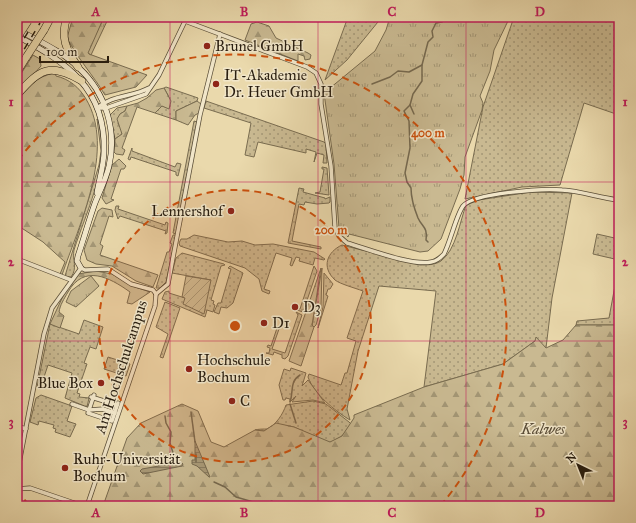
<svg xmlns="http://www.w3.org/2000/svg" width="636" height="523" font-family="'IM FELL Great Primer',serif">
	<defs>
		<pattern id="grass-dots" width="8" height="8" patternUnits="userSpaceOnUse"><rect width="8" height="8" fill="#c9b991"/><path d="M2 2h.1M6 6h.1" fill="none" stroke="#a39675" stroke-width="1.8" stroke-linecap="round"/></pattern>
		<pattern id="forest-firs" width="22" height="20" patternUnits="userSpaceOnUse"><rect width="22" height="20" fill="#c9b991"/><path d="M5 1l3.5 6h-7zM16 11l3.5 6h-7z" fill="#a39675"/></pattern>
		<pattern id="park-tufts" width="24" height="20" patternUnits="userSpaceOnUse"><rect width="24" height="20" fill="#c9b991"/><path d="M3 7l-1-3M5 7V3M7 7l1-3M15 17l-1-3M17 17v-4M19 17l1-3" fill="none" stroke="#a39675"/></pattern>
		<pattern id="garden-furrows" width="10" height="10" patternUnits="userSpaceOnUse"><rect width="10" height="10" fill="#c9b991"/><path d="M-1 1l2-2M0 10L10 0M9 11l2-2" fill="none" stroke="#a39675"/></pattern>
		<pattern id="water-rules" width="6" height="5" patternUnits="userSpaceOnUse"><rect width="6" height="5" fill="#a89977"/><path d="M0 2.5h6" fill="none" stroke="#897c60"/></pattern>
	</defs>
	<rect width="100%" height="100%" fill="#ead9ac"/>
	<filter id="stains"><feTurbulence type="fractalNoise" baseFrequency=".005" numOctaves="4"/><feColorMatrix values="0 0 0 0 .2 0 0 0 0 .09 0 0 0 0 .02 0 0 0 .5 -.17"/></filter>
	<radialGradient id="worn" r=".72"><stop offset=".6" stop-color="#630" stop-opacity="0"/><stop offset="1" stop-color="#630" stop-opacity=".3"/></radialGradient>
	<g fill="url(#grass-dots)" stroke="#796c50">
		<path d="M 348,17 L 382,17 L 347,60 L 325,80 Z"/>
		<path d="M 514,17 L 619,17 L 619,115 L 584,103 L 560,185 L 522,187 L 465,199 L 483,107 Z"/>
		<path d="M 166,87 L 198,98 L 197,101 L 176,111 L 176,120 L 155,113 L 162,106 L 169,108 L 168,95 L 164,88 Z"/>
		<path d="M 206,101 L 324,142 L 326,144 L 327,163 L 323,163 L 324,155 L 317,153 L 314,162 L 316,152 L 306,149 L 306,153 L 258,142 L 254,157 L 245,155 L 251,123 L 204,108 Z"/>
		<path d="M 127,106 L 125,111 L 120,114 L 118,124 L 122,129 L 122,134 L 115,139 L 110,115 L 117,108 Z"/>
		<path d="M 97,119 C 99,121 99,126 100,130 C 108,170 86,212 74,250 C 72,260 78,268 71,277 L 65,276 L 99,165 L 101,151 Z"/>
		<path d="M 194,121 L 197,122 L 176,234 L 173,233 Z"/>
		<path d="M 132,148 L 132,151 L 175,167 L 177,163 L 181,164 L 178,176 L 176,175 L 176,172 L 131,157 L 130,160 L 128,159 Z"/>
		<path d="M 322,167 L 327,168 L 329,195 L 315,193 L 320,192 L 324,169 L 322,169 Z"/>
		<path d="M 299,188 L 304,189 L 303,192 L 325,198 L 325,199 L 330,197 L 330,202 L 329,203 L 317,204 L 305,202 L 304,205 L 299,204 L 292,241 L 321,247 L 321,249 L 288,243 Z"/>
		<path d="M 531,192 L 572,193 L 552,298 L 546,348 L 535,341 L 503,364 L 424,387 L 436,291 L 379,286 L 358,351 L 347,409 L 350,420 C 335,411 314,394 308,377 L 309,374 L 341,385 L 345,373 L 347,373 L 356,341 L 347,338 L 363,291 C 355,288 340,284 335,280 C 321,267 327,252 342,245 L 420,265 C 427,265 435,265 441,261 C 456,250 460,221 466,205 L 472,201 Z"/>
		<path d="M 116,206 L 119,206 L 118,209 L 165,225 L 166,222 L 168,223 L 167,233 L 165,234 L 166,231 L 120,216 L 118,219 L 115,210 Z"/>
		<path d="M 597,234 L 619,239 L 619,260 L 593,254 Z"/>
		<path d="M 173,235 L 176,235 L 166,282 L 160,288 L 156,288 L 167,252 L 169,252 L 172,244 L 170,243 Z"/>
		<path d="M 194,235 L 228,242 L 242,241 L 255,245 L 273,244 L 314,252 L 325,259 L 324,260 L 315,258 L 313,265 L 299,261 L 300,258 L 296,257 L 292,266 L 290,265 L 292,258 L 276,253 L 264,289 L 270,291 L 269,294 L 262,291 L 259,279 L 245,268 L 180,246 L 179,243 L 181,239 L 187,239 Z"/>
		<path d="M 182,253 L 224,264 L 225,265 L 221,266 L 211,300 L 214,301 L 213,304 L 215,305 L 213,312 L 207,310 L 205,317 L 162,299 L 165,292 L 169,291 L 169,293 L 185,298 L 211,280 L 172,273 L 176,258 Z"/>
		<path d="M 619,264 L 619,325 L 576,325 L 577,321 L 609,318 Z"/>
		<path d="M 230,266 L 243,273 L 233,303 L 227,308 L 221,307 L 219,314 L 214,312 L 218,303 L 221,303 L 231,269 L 228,268 Z"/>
		<path d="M 314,266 L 317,271 L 303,312 L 297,310 L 297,308 L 300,309 Z"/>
		<path d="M 322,268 L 321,308 L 316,325 L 314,327 L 312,326 Z"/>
		<path d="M 324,273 L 333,284 L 330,289 L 328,289 L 326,295 L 328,296 L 318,328 L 323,307 Z"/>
		<path d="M 165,302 L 180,308 L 163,358 L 160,357 L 168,334 L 156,327 Z"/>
		<path d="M 296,312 L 302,315 L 288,356 L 285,359 L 282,358 L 282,355 L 274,352 L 273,355 L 266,353 L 269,353 L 270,348 L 267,347 L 268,345 L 271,346 L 277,328 L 279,329 L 272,349 L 285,353 L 298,315 Z"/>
		<path d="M 84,320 L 103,327 L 96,349 L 90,347 L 84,363 L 87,364 L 77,393 L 80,394 L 79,397 L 89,398 L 87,407 L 65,398 L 72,373 L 48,365 L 40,389 L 37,387 L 50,324 L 79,334 Z"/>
		<path d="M 108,357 L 130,364 L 126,376 L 104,369 Z"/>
		<path d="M 291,368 L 306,373 L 302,386 L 308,380 L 325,403 L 313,400 L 292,402 L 296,396 L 290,402 L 290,399 L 286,398 L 285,400 L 283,400 L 279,385 L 284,369 L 290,371 Z"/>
		<path d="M 41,395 L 72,406 L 67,421 L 76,424 L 70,437 L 55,432 L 56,429 L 53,428 L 54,425 L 39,421 L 38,425 L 30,422 L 36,398 Z"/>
		<path d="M 313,401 L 326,404 L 349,422 L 351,424 L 342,436 L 330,443 L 294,427 L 276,424 L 264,431 L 255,430 C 258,429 264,429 267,429 C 276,425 283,414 286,405 Z"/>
	</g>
	<g fill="url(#forest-firs)" stroke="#796c50">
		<path d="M 73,17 L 104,17 L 89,54 L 147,75 L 136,87 L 105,95 C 93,75 78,59 67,38 Z"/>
		<path d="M 257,22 L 269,26 L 276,38 L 308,53 L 311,55 L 310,59 L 305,60 L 304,56 L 298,54 L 298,61 L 245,40 L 251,24 Z"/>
		<path d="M 33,55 L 40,59 L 41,66 L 17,93 L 17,80 Z"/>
		<path d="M 55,73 L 56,76 C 69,79 79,87 86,99 C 116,149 79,225 62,275 L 60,274 L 65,262 L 43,242 L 17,225 L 17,100 C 28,87 37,76 55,73 Z"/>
		<path d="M 164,88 L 171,101 L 169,109 L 162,106 L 155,113 L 137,107 L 122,148 L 125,150 L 123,155 L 116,154 L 114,152 L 115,139 L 122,134 L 117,119 L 120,114 L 125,111 L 127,106 L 138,103 L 147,98 L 156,90 Z"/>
		<path d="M 197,101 L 201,104 L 199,113 L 195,115 L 188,125 L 176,120 L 176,111 Z"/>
		<path d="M 119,159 L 126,166 L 124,169 L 121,169 L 111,199 L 114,200 L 106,204 L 102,198 L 112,165 Z"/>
		<path d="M 102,208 L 112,210 L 113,217 L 109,216 L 100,244 L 103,246 L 100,255 L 158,275 L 153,287 L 136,281 L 112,266 L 96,264 L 87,260 L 84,250 L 98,211 Z"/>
		<path d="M 321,268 L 312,325 L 314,327 L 301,366 L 289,361 Z"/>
		<path d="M 96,271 L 112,274 L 132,286 L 150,292 L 132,304 L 127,303 L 130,292 C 109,277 84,264 68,292 C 64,299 60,305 59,312 L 64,316 L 60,328 L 50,324 L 64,294 L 78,274 Z"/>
		<path d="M 576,325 L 619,325 L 619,506 L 103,506 L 127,438 L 141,423 L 182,404 L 198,411 L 211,442 L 224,447 L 255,430 L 264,431 L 276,423 L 294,427 L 330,442 L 342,436 L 354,418 L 354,415 L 424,387 L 503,364 L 535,341 L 536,337 L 546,348 L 563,340 Z"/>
	</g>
	<g fill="url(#park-tufts)" stroke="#796c50">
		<path d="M 104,17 L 109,17 L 91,55 L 88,53 Z"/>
		<path d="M 390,17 L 508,17 L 508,21 L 494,50 L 490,71 L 480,96 L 483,103 L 482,110 L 465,157 L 464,175 L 460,189 L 441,239 L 428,251 L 420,252 L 353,235 L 349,234 L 348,237 L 339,228 L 334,164 L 324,93 L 375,51 L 386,30 Z"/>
		<path d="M 91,276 L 99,286 L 76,307 L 66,302 L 71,291 Z"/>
	</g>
	<path fill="url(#garden-furrows)" stroke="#796c50" d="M 186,276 L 211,280 L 204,314 L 183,304 L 185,298 L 182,297 Z"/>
	<g fill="url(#water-rules)" stroke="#75684e">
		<path d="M 195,441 L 210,477 L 209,477 L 197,466 L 192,464 L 192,460 L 195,460 Z"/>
		<path d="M 181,462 L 183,464 L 182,466 L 143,474 L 140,471 L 142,469 Z"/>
	</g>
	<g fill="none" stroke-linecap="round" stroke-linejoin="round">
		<g stroke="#75684e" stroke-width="1.5">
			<path d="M 372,84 L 390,77 L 398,71 L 409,72 L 422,65"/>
			<path d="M 410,105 L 414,114"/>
			<path d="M 428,242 L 426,240 C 428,227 422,227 418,218 C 414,208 411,199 411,188 L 407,182 L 405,173 L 410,148 L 409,121 L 404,111 L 410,105 L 413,94 L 422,81 L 422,65 L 428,42 L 433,37 L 432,31 L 436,23 L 442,22 L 446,17"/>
			<path d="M 290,402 C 294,391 289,382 300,375"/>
			<path d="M 290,404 L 296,423"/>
			<path d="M 191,412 L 195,442"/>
			<path d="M 165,416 L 166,423 L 171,432 L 170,443 L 174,456"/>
			<path d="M 196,454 L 196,462"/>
			<path d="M 214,482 L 225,487 L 236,497 L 257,503 L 263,502 L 265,504 L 272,501 L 274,506"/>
		</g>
		<defs>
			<g id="street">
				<path d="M 185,21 L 307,67 L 316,73 L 321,84 L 321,104 L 331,166 L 335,228 L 339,236 L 347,243 C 368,249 411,266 431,262 C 437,261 440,258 444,254 C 451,240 456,216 463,206 C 473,193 545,188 562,190 C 581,191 600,198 619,200"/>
				<path d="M 97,108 L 106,108 L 146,94 L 159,75 L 187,17"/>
				<path d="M 97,108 C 112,95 133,97 149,88"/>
				<path d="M 17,259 L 71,280"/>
				<path d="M 156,294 L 168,284 L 200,115 L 220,34"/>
				<path d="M 94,395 L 88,413 L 112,421 L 118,403"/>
				<path d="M 91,397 L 117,405"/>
				<path d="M 72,404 L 89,410 L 103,409 L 115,413"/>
				<path d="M 17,426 L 26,429"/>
				<path d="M 17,474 L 44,334 L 52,308 L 81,268 L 85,270 L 108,269 L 131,284 L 153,290 L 156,294"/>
				<path d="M 17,489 L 30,488 L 83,506"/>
				<path d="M 87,506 L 155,306 L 156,294"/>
			</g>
			<g id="secondary">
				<path d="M 17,29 C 38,41 62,51 79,68 C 106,93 117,131 109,166 C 106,179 100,191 95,203 C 89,220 84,238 78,256 L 77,261 L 81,268"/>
				<path d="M 17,36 C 66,62 106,88 104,151 C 104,165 99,180 97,193"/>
			</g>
			<g id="highway">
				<path d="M 67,17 C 60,37 66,50 78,67"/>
				<path d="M 44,30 L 51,17"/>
				<path d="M 17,72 L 27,56"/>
				<path d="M 17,95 C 40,69 49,62 82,81"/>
			</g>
		</defs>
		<use href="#street" stroke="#594d37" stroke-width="5"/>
		<use href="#secondary" stroke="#291e10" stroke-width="6"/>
		<use href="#highway" stroke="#291e10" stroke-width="8"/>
		<use href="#street" stroke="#f1e6c9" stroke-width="3.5"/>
		<use href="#secondary" stroke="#f1e6c9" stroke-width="5"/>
		<use href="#highway" stroke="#ead9ac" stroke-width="7"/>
		<g stroke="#291e10" stroke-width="1.5" stroke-dasharray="7 7" stroke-linecap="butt">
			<path d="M 17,50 L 28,32"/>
			<path d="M 17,61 L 40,23"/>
		</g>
		<defs>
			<g id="highway-bridge">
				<path d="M 17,38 L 28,21"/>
				<path d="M 27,56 L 44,30"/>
			</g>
		</defs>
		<use href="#highway-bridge" stroke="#291e10" stroke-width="8" stroke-linecap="butt"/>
		<use href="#highway-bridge" stroke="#ead9ac" stroke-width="7"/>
	</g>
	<path fill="none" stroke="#c2185b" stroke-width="1" stroke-opacity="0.55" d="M 170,17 L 170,506M 318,17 L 318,506M 466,17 L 466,506M 17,182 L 619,182M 17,341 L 619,341"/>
	<circle cx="235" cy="326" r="136" fill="#cb500d" fill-opacity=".12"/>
	<g fill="none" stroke="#cb500d" stroke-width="2" stroke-dasharray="7 5">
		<circle cx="235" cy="326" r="136"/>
		<path d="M29 505A273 273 0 0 1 18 492M18 160A273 273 0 1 1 441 505"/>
	</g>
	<g fill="#8f2418" stroke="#f1e6c9" stroke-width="1.5">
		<circle cx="207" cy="46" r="4"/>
		<circle cx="216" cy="84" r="4"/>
		<circle cx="231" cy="211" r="4"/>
		<circle cx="295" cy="307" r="4"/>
		<circle cx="264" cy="323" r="4"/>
		<circle cx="189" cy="369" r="4"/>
		<circle cx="101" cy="383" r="4"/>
		<circle cx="232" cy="401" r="4"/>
		<circle cx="65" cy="468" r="4"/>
	</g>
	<g text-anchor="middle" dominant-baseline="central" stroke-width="3" stroke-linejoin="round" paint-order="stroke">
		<g font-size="15" fill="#291e10" stroke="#f1e6c9" text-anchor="start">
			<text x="215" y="46">Brunel GmbH</text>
			<text x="224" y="75">IT-Akademie<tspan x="224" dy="17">Dr. Heuer GmbH</tspan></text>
			<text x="223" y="211" text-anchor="end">Lennershof</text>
			<text x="303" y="307">D3</text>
			<text x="272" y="323">D1</text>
			<text x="197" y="360">Hochschule<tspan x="197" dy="17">Bochum</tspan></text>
			<text x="93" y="383" text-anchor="end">Blue Box</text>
			<text x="240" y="401">C</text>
			<text x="73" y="459">Ruhr-Universität<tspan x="73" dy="17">Bochum</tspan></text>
		</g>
		<g font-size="15" fill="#291e10" stroke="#f1e6c9">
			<text transform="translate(121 367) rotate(-72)">Am Hochschulcampus</text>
		</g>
		<g font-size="15" font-style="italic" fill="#594c37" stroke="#f1e6c9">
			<text x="543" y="429">Kalwes</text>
		</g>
	</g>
	<circle cx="235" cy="326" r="6" fill="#cb500d" stroke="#f1e6c9" stroke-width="2"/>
	<g font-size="12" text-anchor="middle" font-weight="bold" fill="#cb500d" stroke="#f1e6c9" stroke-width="3" stroke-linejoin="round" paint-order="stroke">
		<text x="428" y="137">400 m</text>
		<text x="331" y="234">200 m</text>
	</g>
	<rect width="636" height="523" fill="none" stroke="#ead9ac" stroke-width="44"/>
	<g transform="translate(578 465) rotate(317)" stroke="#f1e6c9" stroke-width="3" paint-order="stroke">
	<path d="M0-3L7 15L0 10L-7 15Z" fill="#291e10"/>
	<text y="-6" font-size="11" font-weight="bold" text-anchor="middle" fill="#291e10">N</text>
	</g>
	<path d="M40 56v6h68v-6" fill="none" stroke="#291e10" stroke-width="2"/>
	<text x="46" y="56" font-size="12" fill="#291e10" stroke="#f1e6c9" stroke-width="3" paint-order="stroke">100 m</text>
	<rect x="22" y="22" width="592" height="479" fill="none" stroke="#c2185b" stroke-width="1.5"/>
	<g font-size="13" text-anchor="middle" font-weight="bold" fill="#c2185b">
		<text x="96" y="16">A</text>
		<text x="244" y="16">B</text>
		<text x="392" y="16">C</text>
		<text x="540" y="16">D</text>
		<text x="11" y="106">1</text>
		<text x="625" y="106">1</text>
		<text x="11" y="266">2</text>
		<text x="625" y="266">2</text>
		<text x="11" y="426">3</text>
		<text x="625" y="426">3</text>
		<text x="96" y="517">A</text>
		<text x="244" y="517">B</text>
		<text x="392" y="517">C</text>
		<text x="540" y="517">D</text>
	</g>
	<rect width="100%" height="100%" filter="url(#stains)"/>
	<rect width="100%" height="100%" fill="url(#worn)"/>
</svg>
